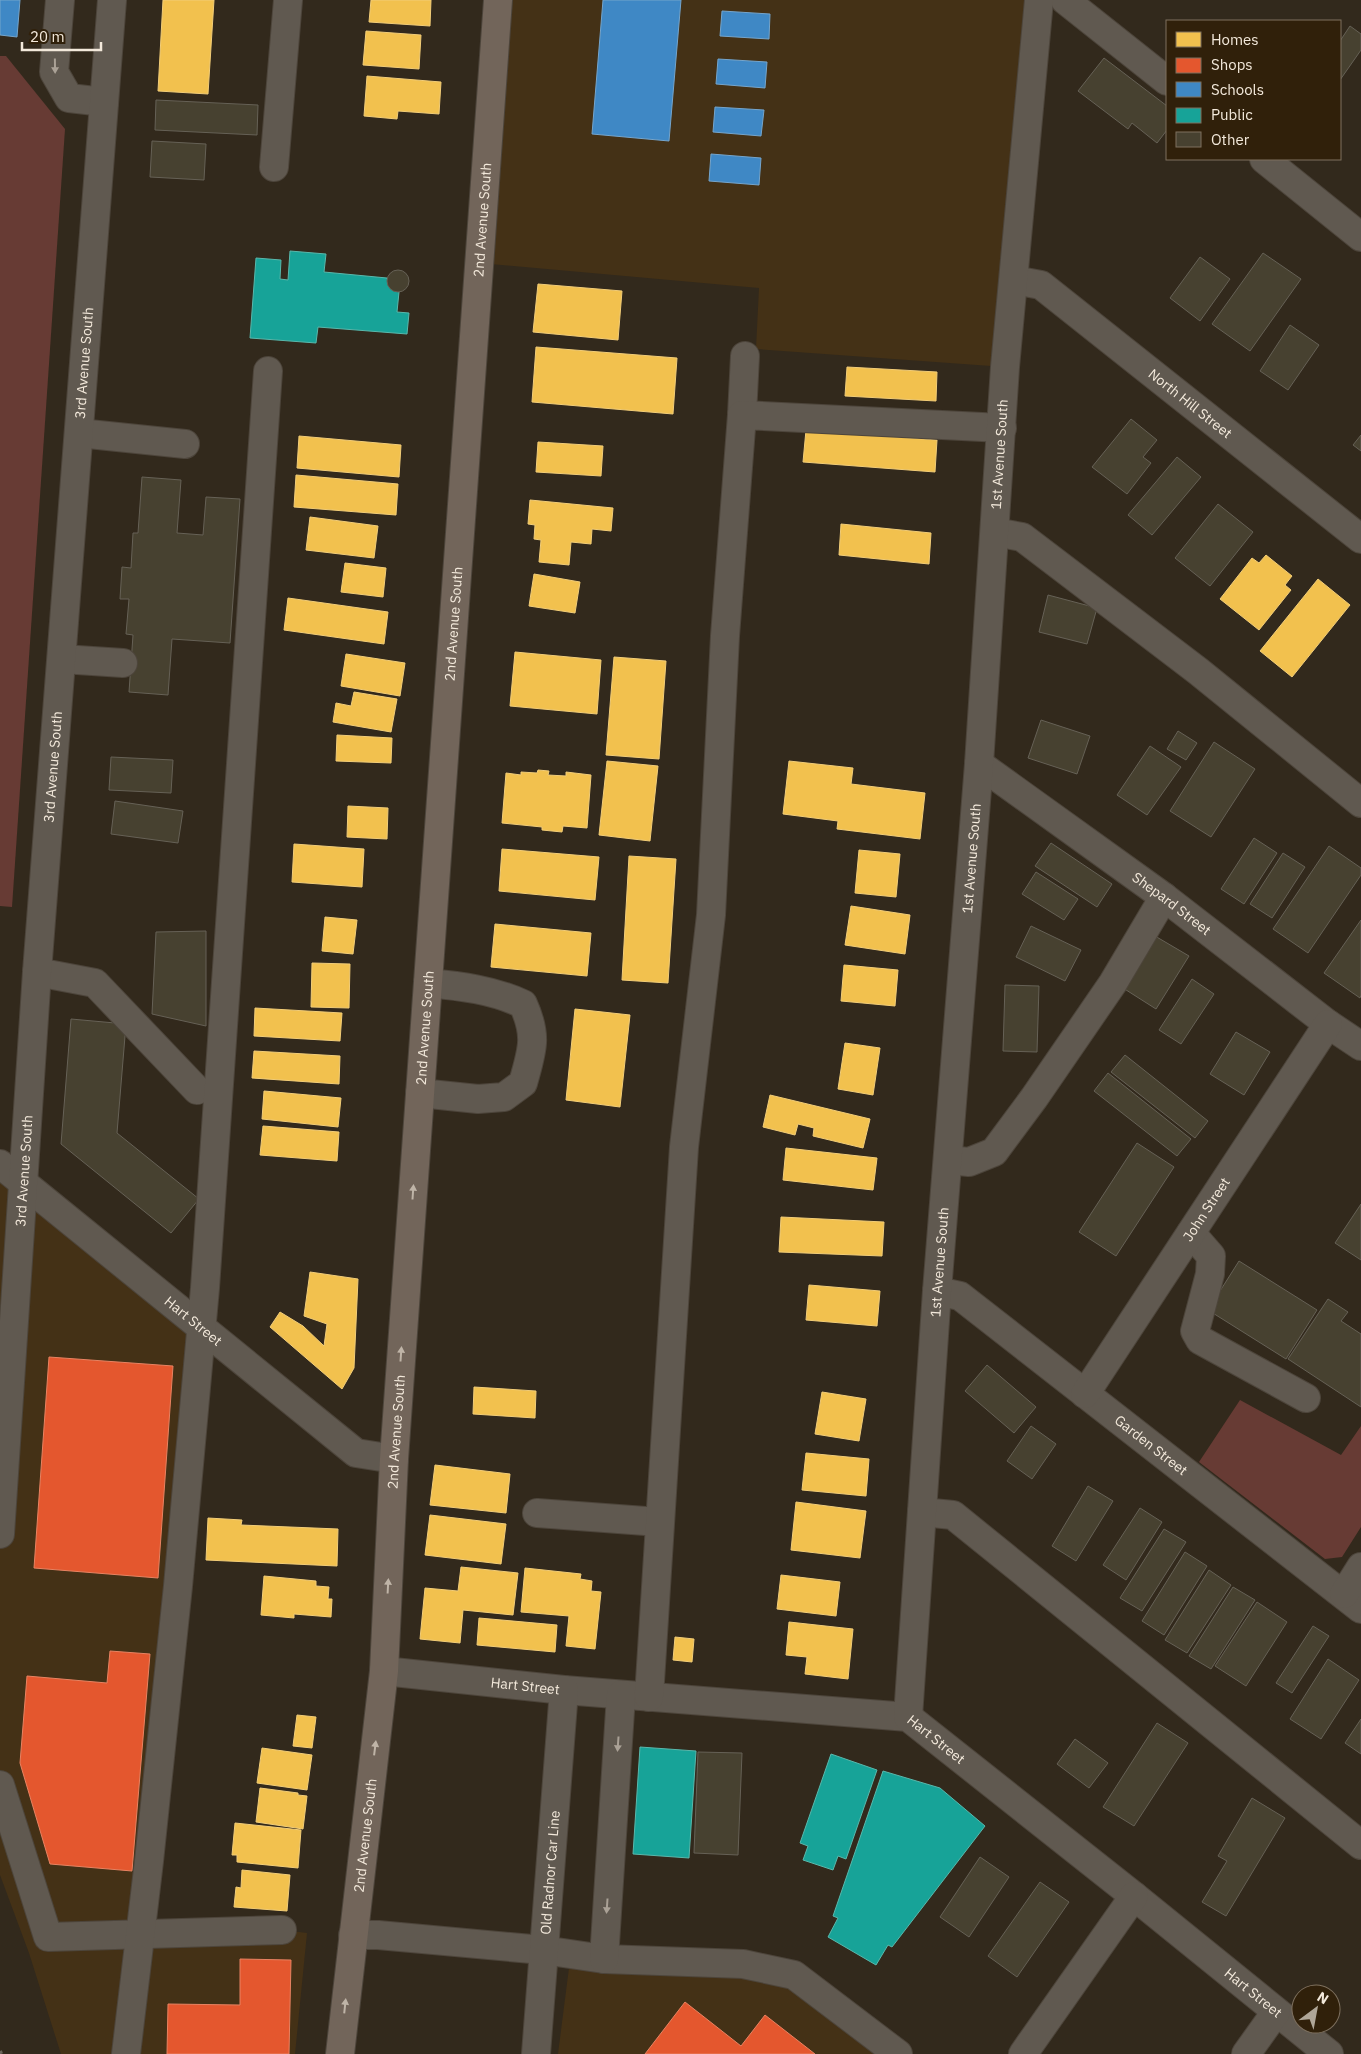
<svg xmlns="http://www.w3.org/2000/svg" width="1361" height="2054" font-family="'IBM Plex Sans',sans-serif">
	<rect width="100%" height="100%" fill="#32291c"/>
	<g fill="#443116">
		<path d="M 498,0 L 1039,0 L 1005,367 L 756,349 L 759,288 L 480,263 Z"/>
		<path d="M 0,1164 L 201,1325 L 139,1934 L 282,1930 L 307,1933 L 295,2054 L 61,2054 L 29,1953 L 0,1875 Z"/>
		<path d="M 569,1968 L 761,1973 L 808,1995 L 882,2054 L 558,2054 Z"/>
	</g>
	<g fill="#673b34">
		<path d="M 0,56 L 6,56 L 65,129 L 12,907 L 0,906 Z"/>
		<path d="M 1240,1400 L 1341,1455 L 1361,1426 L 1361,1527 L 1342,1557 L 1325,1559 L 1199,1462 Z"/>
	</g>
	<g fill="#f2c14e" stroke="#f2cd78">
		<path d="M 163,0 L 214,0 L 208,94 L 158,91 Z"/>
		<path d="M 371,0 L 431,0 L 430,26 L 369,22 Z"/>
		<path d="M 366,31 L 421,35 L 419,69 L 363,65 Z"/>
		<path d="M 367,76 L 441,82 L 439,114 L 398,111 L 397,119 L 364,116 Z"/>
		<path d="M 538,284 L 622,291 L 618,340 L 533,332 Z"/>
		<path d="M 536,347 L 677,358 L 673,414 L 532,402 Z"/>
		<path d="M 847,367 L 937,372 L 936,401 L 845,396 Z"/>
		<path d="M 806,430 L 937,440 L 935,472 L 803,462 Z"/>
		<path d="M 299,436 L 401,445 L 399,477 L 297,468 Z"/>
		<path d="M 538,442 L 603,446 L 601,476 L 536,472 Z"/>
		<path d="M 296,475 L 398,484 L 396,515 L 294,507 Z"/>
		<path d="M 530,500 L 613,508 L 611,531 L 592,529 L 591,544 L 571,542 L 569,565 L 539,562 L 541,540 L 534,539 L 535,525 L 528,524 Z"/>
		<path d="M 310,517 L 378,526 L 374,558 L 306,550 Z"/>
		<path d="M 841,524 L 931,533 L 929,564 L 839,555 Z"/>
		<path d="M 1266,555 L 1292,576 L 1285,585 L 1291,590 L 1259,630 L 1220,599 L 1252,558 L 1259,563 Z"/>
		<path d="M 345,563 L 386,568 L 383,597 L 341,592 Z"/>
		<path d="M 534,574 L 580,582 L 575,613 L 529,606 Z"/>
		<path d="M 1318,579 L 1350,605 L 1292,677 L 1260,651 Z"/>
		<path d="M 288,598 L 388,612 L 384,644 L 284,630 Z"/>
		<path d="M 515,652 L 601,660 L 597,714 L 510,706 Z"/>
		<path d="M 346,654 L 405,663 L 400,696 L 341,686 Z"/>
		<path d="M 614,657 L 666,661 L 659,759 L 606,755 Z"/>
		<path d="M 354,692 L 397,699 L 391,732 L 333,722 L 336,703 L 351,706 Z"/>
		<path d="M 337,735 L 392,738 L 391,763 L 336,761 Z"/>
		<path d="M 607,761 L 658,766 L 650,841 L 599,835 Z"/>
		<path d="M 789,761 L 853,768 L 851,784 L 925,793 L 920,839 L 837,829 L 838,821 L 783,814 Z"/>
		<path d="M 538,770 L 549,771 L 548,775 L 566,776 L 566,772 L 591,775 L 587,828 L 563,826 L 562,832 L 542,830 L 542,827 L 502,823 L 506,773 L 521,775 L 521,772 L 537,773 Z"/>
		<path d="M 348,806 L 388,808 L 387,839 L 347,837 Z"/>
		<path d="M 294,844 L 364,849 L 362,887 L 292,882 Z"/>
		<path d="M 502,849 L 599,857 L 595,900 L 499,891 Z"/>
		<path d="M 859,850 L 900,854 L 896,897 L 855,893 Z"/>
		<path d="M 629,856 L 676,859 L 668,983 L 622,980 Z"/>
		<path d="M 851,906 L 910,915 L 905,954 L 845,945 Z"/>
		<path d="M 325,917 L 357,920 L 353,954 L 322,951 Z"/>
		<path d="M 495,924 L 591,933 L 587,976 L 491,967 Z"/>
		<path d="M 312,963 L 350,964 L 349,1008 L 311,1007 Z"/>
		<path d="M 844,965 L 898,970 L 895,1006 L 841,1001 Z"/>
		<path d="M 255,1008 L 342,1013 L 340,1041 L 254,1036 Z"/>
		<path d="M 575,1009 L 630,1015 L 620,1107 L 566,1100 Z"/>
		<path d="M 845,1043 L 880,1048 L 873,1095 L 838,1089 Z"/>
		<path d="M 254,1051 L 340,1056 L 339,1084 L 252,1078 Z"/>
		<path d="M 264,1091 L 341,1098 L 338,1127 L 262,1119 Z"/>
		<path d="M 770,1095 L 870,1119 L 863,1148 L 813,1136 L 814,1128 L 798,1124 L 795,1135 L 763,1127 Z"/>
		<path d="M 263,1126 L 339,1132 L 337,1161 L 260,1155 Z"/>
		<path d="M 786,1148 L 877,1158 L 873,1190 L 783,1180 Z"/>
		<path d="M 781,1217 L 884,1222 L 882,1256 L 779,1252 Z"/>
		<path d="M 310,1272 L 358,1279 L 354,1368 L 342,1389 L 270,1327 L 280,1312 L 303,1326 L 324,1346 L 327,1324 L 304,1316 Z"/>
		<path d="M 809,1285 L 880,1291 L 877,1326 L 806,1320 Z"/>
		<path d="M 474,1387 L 536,1391 L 535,1418 L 473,1414 Z"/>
		<path d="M 822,1392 L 866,1399 L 859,1441 L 815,1434 Z"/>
		<path d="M 806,1453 L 869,1459 L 866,1496 L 802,1490 Z"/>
		<path d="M 435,1465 L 510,1474 L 506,1513 L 430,1505 Z"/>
		<path d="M 796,1502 L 866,1511 L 860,1558 L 791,1550 Z"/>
		<path d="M 430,1515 L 506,1524 L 501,1564 L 425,1555 Z"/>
		<path d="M 208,1518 L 242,1520 L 241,1525 L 338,1529 L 337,1566 L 206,1560 Z"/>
		<path d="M 461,1567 L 518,1573 L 513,1615 L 463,1610 L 460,1643 L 420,1639 L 425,1588 L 458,1591 Z"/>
		<path d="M 525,1568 L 581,1574 L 580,1579 L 592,1581 L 591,1591 L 601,1592 L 595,1649 L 566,1646 L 569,1616 L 521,1612 Z"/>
		<path d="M 781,1575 L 840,1582 L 836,1616 L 777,1609 Z"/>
		<path d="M 264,1576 L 316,1581 L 316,1586 L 329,1587 L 328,1599 L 332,1599 L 331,1617 L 294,1614 L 294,1618 L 261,1615 Z"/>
		<path d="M 479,1618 L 557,1625 L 555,1652 L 477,1645 Z"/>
		<path d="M 789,1622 L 853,1629 L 848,1679 L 805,1674 L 807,1657 L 786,1655 Z"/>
		<path d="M 675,1637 L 694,1639 L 692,1662 L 673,1660 Z"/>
		<path d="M 297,1715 L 316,1717 L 312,1748 L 293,1746 Z"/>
		<path d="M 262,1748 L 312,1755 L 307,1790 L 257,1783 Z"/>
		<path d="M 260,1788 L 298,1793 L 298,1795 L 307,1796 L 303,1829 L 256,1822 Z"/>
		<path d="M 235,1823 L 301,1830 L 298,1868 L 237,1862 L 237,1855 L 232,1855 Z"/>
		<path d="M 242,1870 L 290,1875 L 287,1911 L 234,1907 L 236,1887 L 241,1888 Z"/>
	</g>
	<g fill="#e4572e" stroke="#e88362">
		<path d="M 49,1357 L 173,1366 L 158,1578 L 34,1568 Z"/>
		<path d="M 110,1651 L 150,1654 L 132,1871 L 50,1864 L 20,1763 L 27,1676 L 107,1683 Z"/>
		<path d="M 240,1959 L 291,1960 L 289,2054 L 167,2054 L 168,2004 L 240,2005 Z"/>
		<path d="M 685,2002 L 741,2046 L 765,2015 L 815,2054 L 645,2054 Z"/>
	</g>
	<g fill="#3f88c5" stroke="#75a5cc">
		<path d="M 0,0 L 20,0 L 17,37 L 0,35 Z"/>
		<path d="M 603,0 L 681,0 L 669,141 L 592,134 Z"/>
		<path d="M 722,11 L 770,14 L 769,39 L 720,36 Z"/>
		<path d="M 718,59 L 767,62 L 765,88 L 716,84 Z"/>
		<path d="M 715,107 L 764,110 L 761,136 L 713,132 Z"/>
		<path d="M 711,154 L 761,158 L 759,185 L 709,181 Z"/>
	</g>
	<g fill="#17a398" stroke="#59b8ac">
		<path d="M 290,251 L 326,254 L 324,272 L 387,278 L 390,288 L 399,292 L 397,312 L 409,313 L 407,334 L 318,327 L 316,343 L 250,338 L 256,258 L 281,260 L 280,279 L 288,280 Z"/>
		<path d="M 640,1747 L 696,1751 L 689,1858 L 633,1854 Z"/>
		<path d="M 831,1754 L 877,1770 L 846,1859 L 838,1856 L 833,1870 L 803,1860 L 808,1846 L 800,1843 Z"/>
		<path d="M 883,1771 L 940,1788 L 985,1826 L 892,1947 L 888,1945 L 876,1965 L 828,1937 L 838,1918 L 833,1916 Z"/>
	</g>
	<g fill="#474130" stroke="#666156">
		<path d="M 1350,26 L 1361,34 L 1361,50 L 1340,80 L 1340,41 Z"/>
		<path d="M 1104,58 L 1167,106 L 1167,130 L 1157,143 L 1132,123 L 1128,129 L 1078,91 Z"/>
		<path d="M 156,100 L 258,105 L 257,135 L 155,130 Z"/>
		<path d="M 152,141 L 206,144 L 204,180 L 150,177 Z"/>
		<path d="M 1263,253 L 1301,279 L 1250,351 L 1212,324 Z"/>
		<path d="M 1200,257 L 1230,279 L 1200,321 L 1170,298 Z"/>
		<circle cx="398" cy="281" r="11"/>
		<path d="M 1290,325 L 1319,345 L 1288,390 L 1260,371 Z"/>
		<path d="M 1131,419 L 1157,440 L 1143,457 L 1151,463 L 1127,494 L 1092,467 Z"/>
		<path d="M 1361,435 L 1361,451 L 1353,445 Z"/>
		<path d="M 1177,457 L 1201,477 L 1152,535 L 1128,515 Z"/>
		<path d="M 142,477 L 181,480 L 177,533 L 203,535 L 206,497 L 240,499 L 230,643 L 172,639 L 168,695 L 129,692 L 133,635 L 126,634 L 129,599 L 120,599 L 122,567 L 131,568 L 133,533 L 138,533 Z"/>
		<path d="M 1218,504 L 1253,532 L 1210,586 L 1175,558 Z"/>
		<path d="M 1048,595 L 1097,608 L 1087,644 L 1039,632 Z"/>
		<path d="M 1041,720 L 1090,736 L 1077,774 L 1028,758 Z"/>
		<path d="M 1178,731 L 1197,743 L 1186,760 L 1167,749 Z"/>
		<path d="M 1214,742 L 1255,769 L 1211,837 L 1170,811 Z"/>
		<path d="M 1150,746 L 1181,767 L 1147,815 L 1117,795 Z"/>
		<path d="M 111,757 L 173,760 L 171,793 L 109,790 Z"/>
		<path d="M 115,801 L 183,811 L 178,843 L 111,834 Z"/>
		<path d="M 1254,838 L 1277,853 L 1244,904 L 1221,889 Z"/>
		<path d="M 1051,843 L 1112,884 L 1097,907 L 1035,866 Z"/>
		<path d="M 1329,846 L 1361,868 L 1361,875 L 1308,953 L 1273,929 Z"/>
		<path d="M 1283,853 L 1305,867 L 1272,918 L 1250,904 Z"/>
		<path d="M 1036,872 L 1078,899 L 1064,920 L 1022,894 Z"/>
		<path d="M 1361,920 L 1361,995 L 1360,998 L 1324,973 Z"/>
		<path d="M 1031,926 L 1081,950 L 1065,981 L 1016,957 Z"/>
		<path d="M 206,931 L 206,1026 L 152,1014 L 156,932 Z"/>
		<path d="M 1155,936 L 1189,956 L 1156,1009 L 1123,988 Z"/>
		<path d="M 1192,979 L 1214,994 L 1181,1044 L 1159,1030 Z"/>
		<path d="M 1005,985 L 1039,986 L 1037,1052 L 1003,1051 Z"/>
		<path d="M 71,1019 L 126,1024 L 117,1133 L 199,1199 L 171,1233 L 61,1144 Z"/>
		<path d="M 1236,1032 L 1270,1052 L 1244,1095 L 1210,1074 Z"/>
		<path d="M 1125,1055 L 1208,1121 L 1195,1138 L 1111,1072 Z"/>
		<path d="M 1108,1073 L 1191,1139 L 1177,1156 L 1094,1091 Z"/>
		<path d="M 1137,1143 L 1174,1167 L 1116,1256 L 1079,1232 Z"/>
		<path d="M 1361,1204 L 1361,1260 L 1335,1243 Z"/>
		<path d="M 1239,1261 L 1317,1310 L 1286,1359 L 1208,1310 Z"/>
		<path d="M 1328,1299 L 1348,1312 L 1341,1321 L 1361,1334 L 1361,1407 L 1288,1359 Z"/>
		<path d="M 987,1365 L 1036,1407 L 1014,1433 L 965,1391 Z"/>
		<path d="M 1031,1426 L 1056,1444 L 1032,1479 L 1007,1461 Z"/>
		<path d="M 1088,1486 L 1113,1501 L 1076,1561 L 1052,1546 Z"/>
		<path d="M 1140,1508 L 1162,1522 L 1126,1580 L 1103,1565 Z"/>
		<path d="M 1164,1529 L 1186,1542 L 1142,1611 L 1120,1598 Z"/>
		<path d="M 1185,1552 L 1207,1566 L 1164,1635 L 1142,1621 Z"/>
		<path d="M 1209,1570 L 1231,1585 L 1187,1653 L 1165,1640 Z"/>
		<path d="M 1233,1587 L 1255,1600 L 1211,1669 L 1189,1656 Z"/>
		<path d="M 1257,1602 L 1287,1622 L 1246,1686 L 1215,1666 Z"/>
		<path d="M 1313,1626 L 1329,1636 L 1292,1693 L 1276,1683 Z"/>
		<path d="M 1328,1659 L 1359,1680 L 1321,1739 L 1290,1719 Z"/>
		<path d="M 1361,1719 L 1361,1754 L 1345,1743 Z"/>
		<path d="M 1157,1723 L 1188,1743 L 1134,1826 L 1103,1807 Z"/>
		<path d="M 1075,1739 L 1108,1763 L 1089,1788 L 1057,1764 Z"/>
		<path d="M 698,1752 L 742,1753 L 738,1855 L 694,1853 Z"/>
		<path d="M 1252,1798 L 1285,1818 L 1226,1916 L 1202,1902 L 1227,1861 L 1218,1856 Z"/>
		<path d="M 980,1857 L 1009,1877 L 969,1937 L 940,1917 Z"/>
		<path d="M 1040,1882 L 1069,1902 L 1017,1977 L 988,1956 Z"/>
	</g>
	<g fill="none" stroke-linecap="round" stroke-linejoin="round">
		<defs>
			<g id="minor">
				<path d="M 60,0 L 54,72 L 69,98 L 104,102"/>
				<path d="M 1065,0 L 1167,81"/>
				<path d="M 1264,159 L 1361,237"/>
				<path d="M 274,167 L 288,0"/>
				<path id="s1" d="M 1014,280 L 1041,285 L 1361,539"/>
				<path d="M 742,415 L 745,356"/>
				<path d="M 79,433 L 185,444"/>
				<path d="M 995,532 L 1022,537 L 1198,671 L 1361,803"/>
				<path d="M 62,659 L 123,663"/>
				<path id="s2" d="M 979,764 L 1164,897 L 1328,1024 L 1361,1046"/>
				<path d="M 37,972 L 95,983 L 197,1090"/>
				<path d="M 420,1093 L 478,1099 L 504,1097 L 523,1083 C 532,1050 538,1037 523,1004 C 493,990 461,986 428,983"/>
				<path d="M 948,1160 L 969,1162 L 994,1152 L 1034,1098 L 1113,983 L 1164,897"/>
				<path id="s3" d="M 0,1164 L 356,1453 L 394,1459"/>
				<path d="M 1191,1233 L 1211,1256 L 1210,1274 L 1195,1331 L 1200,1340 L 1306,1398"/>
				<path id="s4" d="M 937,1291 L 960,1296 L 1361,1609"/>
				<path id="s5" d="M 1085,1394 L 1328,1024"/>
				<path d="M 922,1512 L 953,1515 L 1361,1845"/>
				<path d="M 537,1513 L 659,1522"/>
				<path id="s6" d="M 0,1534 L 37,972 L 112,0"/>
				<path d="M 1344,1594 L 1361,1567"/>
				<path id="s7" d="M 384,1671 L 564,1690 L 908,1717 L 1134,1896 L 1329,2054"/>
				<path d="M 649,1697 L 684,1147 L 711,915 L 725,636 L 742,415 L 1002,428"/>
				<path id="s8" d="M 908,1717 L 937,1291 L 979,764 L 1005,367 L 1039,0"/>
				<path d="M 0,1785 L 48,1937 L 282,1930"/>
				<path d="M 353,1935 L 378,1935 L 543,1950 L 604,1959 L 743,1964 L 794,1975 L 898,2054"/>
				<path d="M 604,1959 L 621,1695"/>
				<path d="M 126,2054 L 149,1861 L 178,1586 L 205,1288 L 268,371"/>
				<path id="s9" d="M 536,2054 L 564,1690"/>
				<path d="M 1023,2054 L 1134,1896"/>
				<path d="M 1246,2054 L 1276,2012"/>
			</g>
			<g id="major">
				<path id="s10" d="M 340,2054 L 384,1671 L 394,1459 L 498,0"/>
			</g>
		</defs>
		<use href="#minor" stroke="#4d453b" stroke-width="30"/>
		<use href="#major" stroke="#4d453b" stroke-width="30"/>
		<use href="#minor" stroke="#605950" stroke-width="28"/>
		<use href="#major" stroke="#72655a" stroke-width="28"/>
		<path stroke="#6a645a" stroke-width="4" stroke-dasharray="8 4" stroke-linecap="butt" d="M 0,2051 L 1,2054"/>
	</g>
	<defs><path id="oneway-solid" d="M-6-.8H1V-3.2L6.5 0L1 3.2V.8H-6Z" transform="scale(1.25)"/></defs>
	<g fill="#aaa196">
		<use href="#oneway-solid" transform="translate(55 66) rotate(89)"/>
		<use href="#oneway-solid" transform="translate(618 1744) rotate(94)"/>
		<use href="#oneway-solid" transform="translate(607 1906) rotate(94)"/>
	</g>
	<g fill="#bfb4a7">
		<use href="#oneway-solid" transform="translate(413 1192) rotate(-86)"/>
		<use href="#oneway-solid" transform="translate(401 1354) rotate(-86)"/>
		<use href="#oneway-solid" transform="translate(388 1586) rotate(-87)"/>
		<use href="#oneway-solid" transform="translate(375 1748) rotate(-83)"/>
		<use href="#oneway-solid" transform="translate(345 2006) rotate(-84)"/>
	</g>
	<g text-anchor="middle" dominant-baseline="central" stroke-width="5" stroke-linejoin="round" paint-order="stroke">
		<g font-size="14" fill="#f3e9db" stroke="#30200a">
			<text stroke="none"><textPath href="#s10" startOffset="1840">2nd Avenue South</textPath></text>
			<text stroke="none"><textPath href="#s6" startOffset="1174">3rd Avenue South</textPath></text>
			<text stroke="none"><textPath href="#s1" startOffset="218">North Hill Street</textPath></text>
			<text stroke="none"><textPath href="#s8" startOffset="1266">1st Avenue South</textPath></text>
			<text stroke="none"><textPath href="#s10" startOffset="1435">2nd Avenue South</textPath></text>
			<text stroke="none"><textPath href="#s6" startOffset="769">3rd Avenue South</textPath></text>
			<text stroke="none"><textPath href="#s8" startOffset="861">1st Avenue South</textPath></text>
			<text stroke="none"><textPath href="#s2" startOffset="238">Shepard Street</textPath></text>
			<text stroke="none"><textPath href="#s10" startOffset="1030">2nd Avenue South</textPath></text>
			<text stroke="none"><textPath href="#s6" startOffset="364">3rd Avenue South</textPath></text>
			<text stroke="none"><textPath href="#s5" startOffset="221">John Street</textPath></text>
			<text stroke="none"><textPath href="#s8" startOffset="456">1st Avenue South</textPath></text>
			<text stroke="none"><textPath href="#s3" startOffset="249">Hart Street</textPath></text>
			<text stroke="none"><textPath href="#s10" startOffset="625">2nd Avenue South</textPath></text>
			<text stroke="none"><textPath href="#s4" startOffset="266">Garden Street</textPath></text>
			<text stroke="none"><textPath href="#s7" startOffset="142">Hart Street</textPath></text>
			<text stroke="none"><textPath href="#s7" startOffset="562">Hart Street</textPath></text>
			<text stroke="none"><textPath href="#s10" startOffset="220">2nd Avenue South</textPath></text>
			<text stroke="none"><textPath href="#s9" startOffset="182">Old Radnor Car Line</textPath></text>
			<text stroke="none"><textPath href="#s7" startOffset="968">Hart Street</textPath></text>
		</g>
	</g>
	<rect x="1166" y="20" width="175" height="140" fill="#30200a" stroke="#7e705e"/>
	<rect x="1176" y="32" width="25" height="15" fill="#f2c14e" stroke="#7e705e"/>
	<text x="1211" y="45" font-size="15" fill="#f3e9db">Homes</text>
	<rect x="1176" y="58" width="25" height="15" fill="#e4572e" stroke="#7e705e"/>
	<text x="1211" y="70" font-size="15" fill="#f3e9db">Shops</text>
	<rect x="1176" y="82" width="25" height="15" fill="#3f88c5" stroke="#7e705e"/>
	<text x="1211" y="95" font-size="15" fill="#f3e9db">Schools</text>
	<rect x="1176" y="108" width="25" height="15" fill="#17a398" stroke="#7e705e"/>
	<text x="1211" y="120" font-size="15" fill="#f3e9db">Public</text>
	<rect x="1176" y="132" width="25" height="15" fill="#474130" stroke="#7e705e"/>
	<text x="1211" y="145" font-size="15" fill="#f3e9db">Other</text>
	<g transform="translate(1316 2009) rotate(32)"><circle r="24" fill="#30200a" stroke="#7e705e"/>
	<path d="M0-4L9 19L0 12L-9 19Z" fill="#afa698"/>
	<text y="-8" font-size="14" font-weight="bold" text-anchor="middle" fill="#f3e9db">N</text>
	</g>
	<path d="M22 42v8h79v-8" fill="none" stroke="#f3e9db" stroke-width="2.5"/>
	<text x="30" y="42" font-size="15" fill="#f3e9db" stroke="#30200a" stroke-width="4" paint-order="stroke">20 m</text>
</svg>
